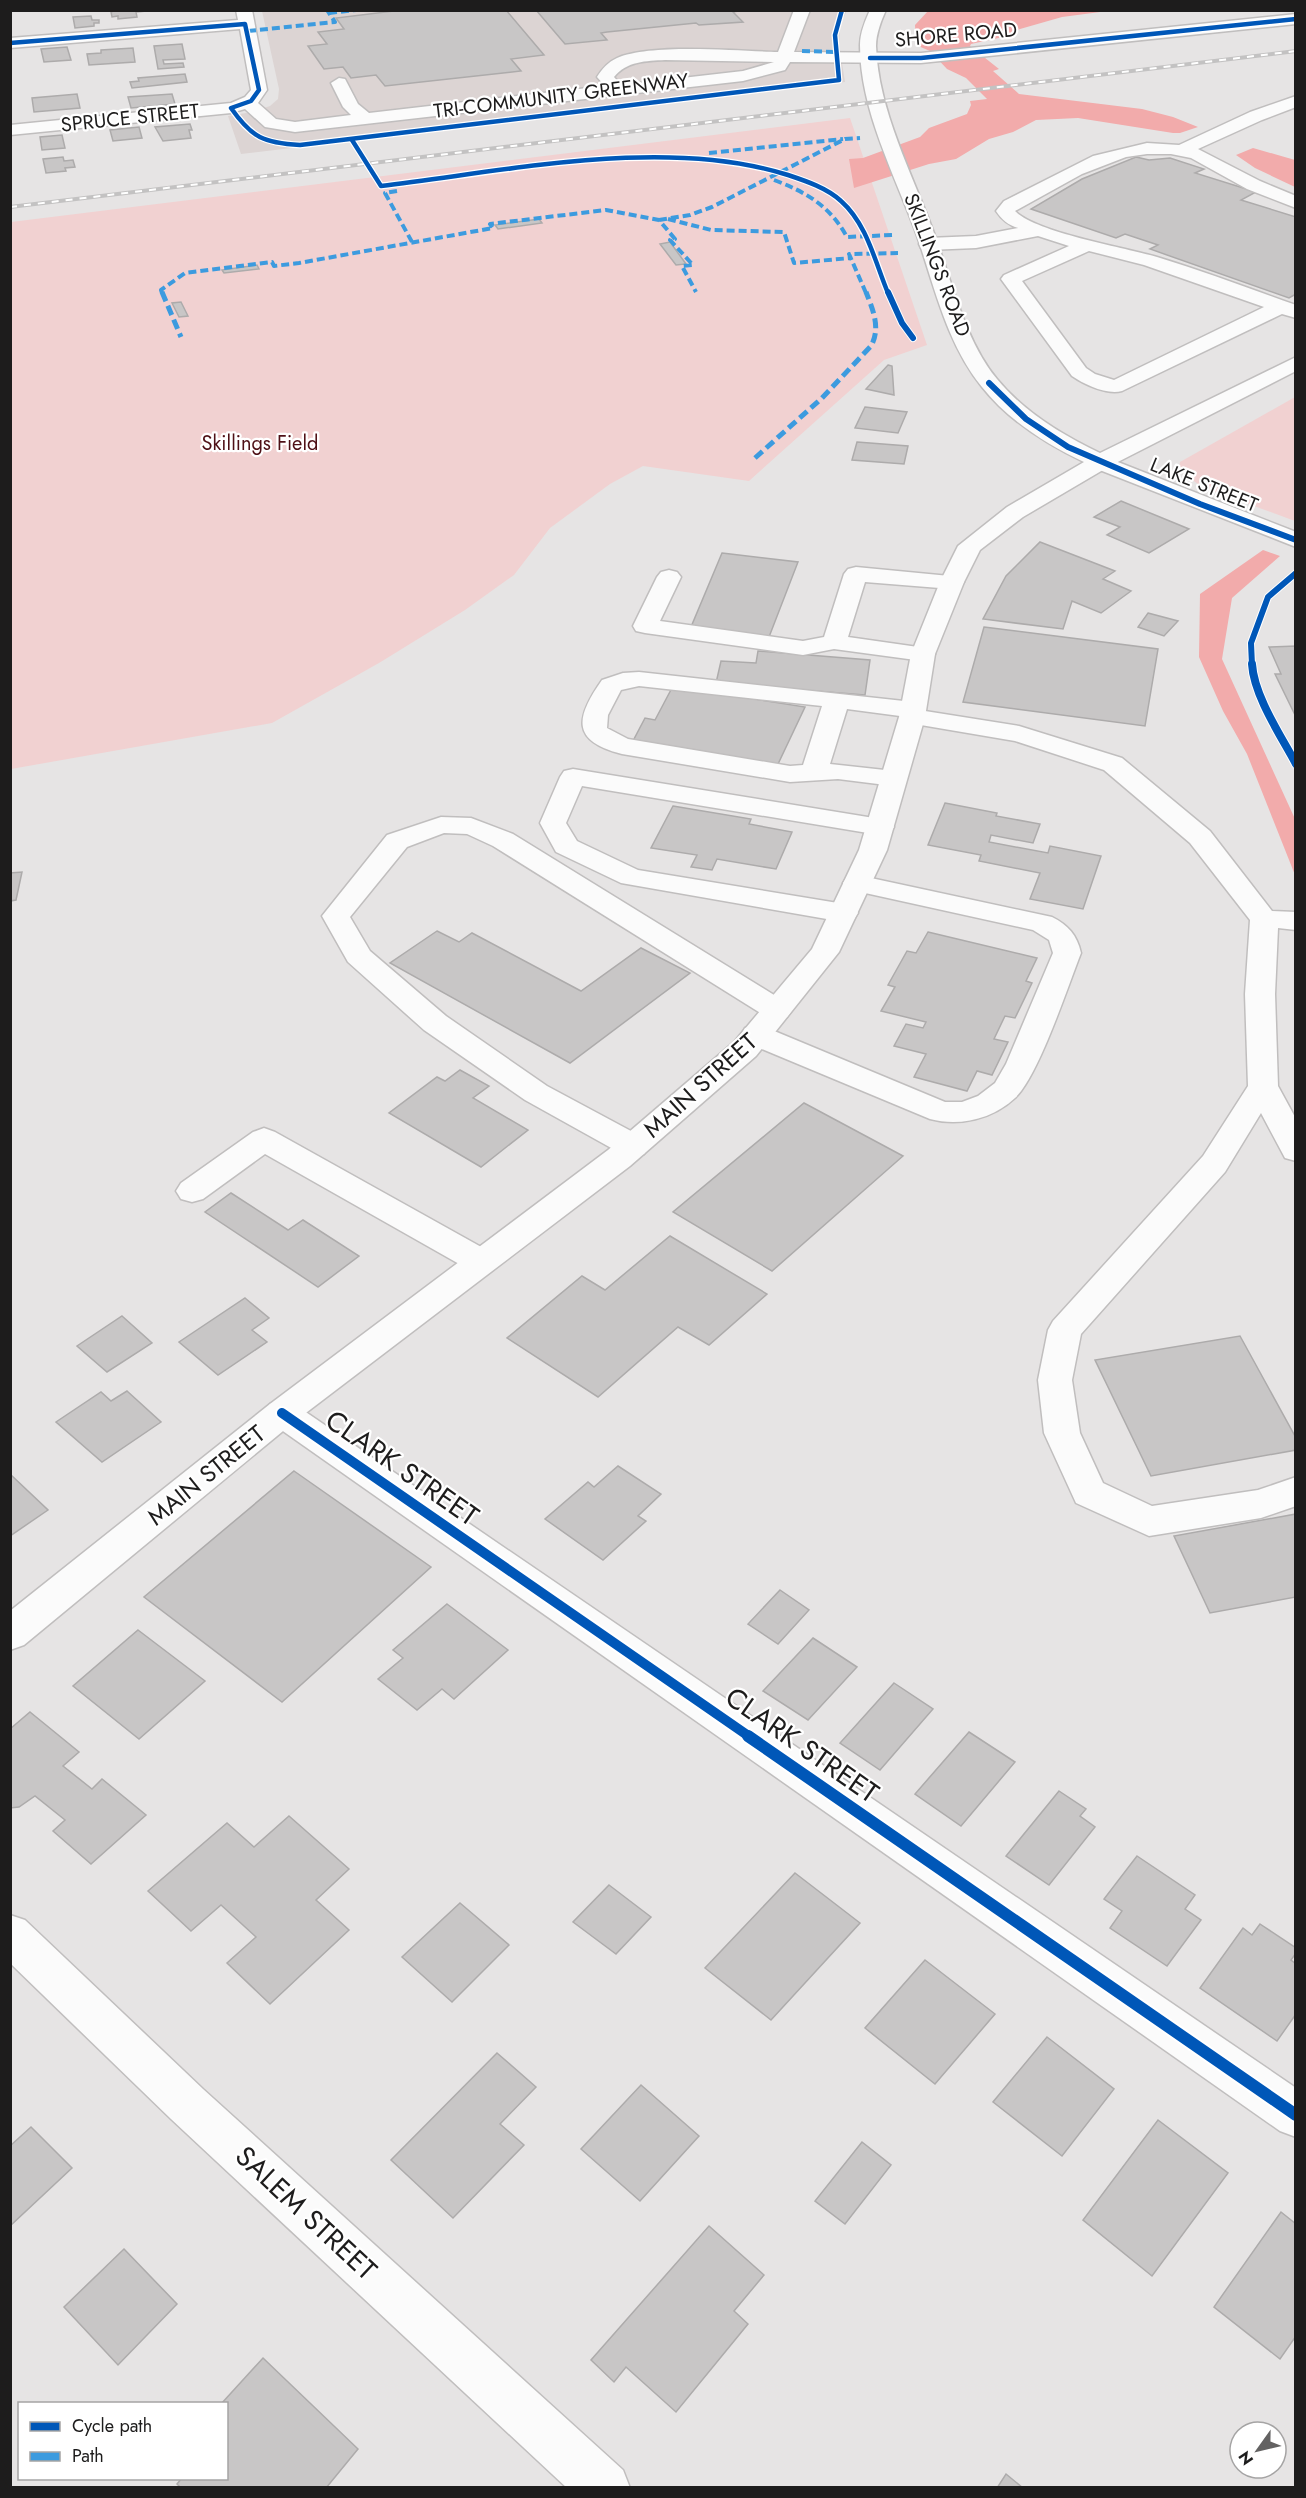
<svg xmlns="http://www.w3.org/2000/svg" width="1306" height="2498" font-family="Jost,sans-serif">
	<rect width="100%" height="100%" fill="#e6e4e4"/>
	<path fill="#dcd4d3" d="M 262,11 L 847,11 L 840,24 L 839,44 L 845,82 L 241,154 L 228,116 L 252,112 L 270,106 L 278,99 L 279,89 Z"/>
	<g fill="#f1d1d1">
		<path d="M 850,118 L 927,345 L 884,360 L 749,481 L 643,466 L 610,484 L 550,528 L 514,575 L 465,610 L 379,663 L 272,723 L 11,769 L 11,222 Z"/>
		<path d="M 1295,397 L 1295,521 L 1202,487 L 1179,470 L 1180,462 Z"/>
	</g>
	<g fill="#f2abab">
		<path d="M 928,11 L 1108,11 L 1062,17 L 1020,29 L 1003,37 L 971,44 L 970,46 L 999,69 L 993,71 L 1019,94 L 1142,109 L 1173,117 L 1198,127 L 1180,133 L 1173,133 L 1078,118 L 1036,120 L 1013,132 L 989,139 L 956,159 L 929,164 L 854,188 L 849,159 L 863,158 L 920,137 L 929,128 L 967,114 L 971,105 L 970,101 L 987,99 L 966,78 L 947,69 L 930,51 L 916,45 L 915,25 Z"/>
		<path d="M 1253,148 L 1295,160 L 1295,187 L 1255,168 L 1236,155 Z"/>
		<path d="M 1263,550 L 1280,556 L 1232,598 L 1222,659 L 1295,819 L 1295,875 L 1247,754 L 1223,711 L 1199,657 L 1200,594 Z"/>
	</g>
	<g fill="#c8c6c6" stroke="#adabab" stroke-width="1.5">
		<path d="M 116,10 L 147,10 L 148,11 L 136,12 L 137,17 L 118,19 L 118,16 L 112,17 L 111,12 Z"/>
		<path d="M 402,10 L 506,10 L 544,55 L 511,59 L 521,71 L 385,86 L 376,75 L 351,78 L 343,67 L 324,69 L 308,46 L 327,44 L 318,32 L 344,29 L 336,18 Z"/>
		<path d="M 536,10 L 744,10 L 733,12 L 743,22 L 699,25 L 696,23 L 607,32 L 601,33 L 607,40 L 565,44 Z"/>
		<path d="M 91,16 L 92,20 L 99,20 L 99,23 L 94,23 L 94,26 L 75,28 L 73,17 Z"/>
		<path d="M 182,44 L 185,59 L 163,60 L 164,64 L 183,63 L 184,67 L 158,69 L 154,46 Z"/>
		<path d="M 67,47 L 71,60 L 44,62 L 41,49 Z"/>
		<path d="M 133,48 L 135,62 L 89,65 L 87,54 L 101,53 L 101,50 Z"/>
		<path d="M 185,74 L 187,82 L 132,88 L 130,82 L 139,81 L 138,78 Z"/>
		<path d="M 77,94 L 80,108 L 34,112 L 32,98 Z"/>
		<path d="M 172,94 L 175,104 L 131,108 L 128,97 Z"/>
		<path d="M 190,124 L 192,130 L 189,130 L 191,138 L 163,141 L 155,127 Z"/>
		<path d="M 139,127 L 142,138 L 113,141 L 110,130 Z"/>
		<path d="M 62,135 L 65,148 L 42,150 L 40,137 Z"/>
		<path d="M 63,157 L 64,161 L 73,160 L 75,167 L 65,168 L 66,171 L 46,173 L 43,159 Z"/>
		<path d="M 1136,157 L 1149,160 L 1170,158 L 1204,169 L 1195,173 L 1256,192 L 1241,200 L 1296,217 L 1296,294 L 1289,298 L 1150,249 L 1158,245 L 1125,234 L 1116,238 L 1031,209 L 1082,179 Z"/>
		<path d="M 539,219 L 542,223 L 498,229 L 495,225 Z"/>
		<path d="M 670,242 L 686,264 L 676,265 L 660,244 Z"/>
		<path d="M 257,265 L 259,269 L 224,273 L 222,270 Z"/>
		<path d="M 181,302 L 188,316 L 179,317 L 172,303 Z"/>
		<path d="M 888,365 L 892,366 L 894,395 L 866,389 Z"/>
		<path d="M 865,407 L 907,412 L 898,433 L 855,428 Z"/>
		<path d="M 857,442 L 908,446 L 904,464 L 852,460 Z"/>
		<path d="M 1121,501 L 1189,529 L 1149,553 L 1107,535 L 1120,527 L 1094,517 Z"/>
		<path d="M 1040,542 L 1115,571 L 1103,579 L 1131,591 L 1101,613 L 1072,601 L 1063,629 L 983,619 L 1006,576 Z"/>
		<path d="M 722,553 L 798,562 L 769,637 L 691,627 Z"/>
		<path d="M 1148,613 L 1178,621 L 1164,636 L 1138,627 Z"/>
		<path d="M 984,627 L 1158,649 L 1145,726 L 963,702 Z"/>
		<path d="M 1296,646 L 1296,717 L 1275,674 L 1281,674 L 1269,647 Z"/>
		<path d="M 758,651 L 870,660 L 865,695 L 716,683 L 721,661 L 756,663 Z"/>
		<path d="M 673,686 L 805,707 L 778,764 L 633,741 L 645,718 L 655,720 Z"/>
		<path d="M 945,803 L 997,813 L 996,816 L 1040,824 L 1033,843 L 991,835 L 989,842 L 1048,853 L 1050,846 L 1101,856 L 1083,909 L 1030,899 L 1040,873 L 979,861 L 981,855 L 928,845 Z"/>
		<path d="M 673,806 L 751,819 L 749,824 L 792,832 L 776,869 L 717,859 L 712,870 L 691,867 L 697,855 L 651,848 Z"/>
		<path d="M 22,872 L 16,900 L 10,901 L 10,873 Z"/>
		<path d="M 437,931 L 459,942 L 472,933 L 581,991 L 641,948 L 690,973 L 570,1063 L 390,963 Z"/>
		<path d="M 928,932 L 1037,958 L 1026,981 L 1032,983 L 1015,1018 L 1005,1016 L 994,1039 L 1008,1042 L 992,1075 L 977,1071 L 967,1091 L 914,1077 L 926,1054 L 894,1046 L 906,1024 L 923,1028 L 926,1022 L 881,1011 L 895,987 L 888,985 L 907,951 L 916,953 Z"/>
		<path d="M 460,1070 L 489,1086 L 473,1098 L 528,1130 L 481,1167 L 389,1113 L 437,1077 L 445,1081 Z"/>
		<path d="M 804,1103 L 903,1156 L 772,1271 L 673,1212 Z"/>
		<path d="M 231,1193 L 288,1230 L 303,1220 L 359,1256 L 318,1287 L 205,1212 Z"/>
		<path d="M 670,1236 L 767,1294 L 709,1345 L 678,1327 L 598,1397 L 507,1338 L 582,1276 L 605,1290 Z"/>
		<path d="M 245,1298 L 269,1318 L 252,1330 L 267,1342 L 218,1375 L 179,1342 Z"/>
		<path d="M 122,1316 L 152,1343 L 107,1372 L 77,1346 Z"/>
		<path d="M 1240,1336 L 1296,1438 L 1296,1450 L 1151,1476 L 1095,1360 Z"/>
		<path d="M 127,1391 L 161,1422 L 102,1462 L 56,1422 L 101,1392 L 111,1401 Z"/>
		<path d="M 618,1466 L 661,1494 L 638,1516 L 646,1521 L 603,1560 L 545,1519 L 588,1482 L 594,1487 Z"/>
		<path d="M 294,1471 L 431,1567 L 282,1702 L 144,1597 Z"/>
		<path d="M 10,1474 L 48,1510 L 10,1536 Z"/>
		<path d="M 1296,1514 L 1296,1597 L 1210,1613 L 1174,1536 Z"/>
		<path d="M 780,1590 L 809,1610 L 778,1644 L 748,1624 Z"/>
		<path d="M 447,1604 L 508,1650 L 454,1699 L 442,1689 L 417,1710 L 378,1679 L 403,1658 L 393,1650 Z"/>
		<path d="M 138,1630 L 205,1681 L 139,1739 L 73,1686 Z"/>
		<path d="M 813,1638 L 857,1667 L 808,1720 L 763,1691 Z"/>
		<path d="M 894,1683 L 933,1709 L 880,1770 L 840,1743 Z"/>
		<path d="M 30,1712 L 79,1752 L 63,1766 L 92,1789 L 102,1779 L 146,1815 L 91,1864 L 53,1831 L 65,1820 L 35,1796 L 19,1807 L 10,1808 L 10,1729 Z"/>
		<path d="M 969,1732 L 1015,1762 L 961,1826 L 915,1794 Z"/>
		<path d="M 1059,1791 L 1086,1809 L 1080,1816 L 1095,1827 L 1049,1885 L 1006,1856 Z"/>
		<path d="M 289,1816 L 349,1869 L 316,1900 L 349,1930 L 270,2004 L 227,1963 L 256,1937 L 221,1905 L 191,1931 L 148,1891 L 227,1823 L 254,1847 Z"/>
		<path d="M 1137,1856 L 1195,1895 L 1185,1909 L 1201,1920 L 1167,1966 L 1110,1928 L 1122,1911 L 1104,1899 Z"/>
		<path d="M 795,1873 L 860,1923 L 771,2020 L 705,1968 Z"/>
		<path d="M 609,1885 L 651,1917 L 616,1954 L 573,1922 Z"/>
		<path d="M 460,1903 L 509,1945 L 452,2002 L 402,1957 Z"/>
		<path d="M 1260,1924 L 1296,1948 L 1296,1953 L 1291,1960 L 1296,1964 L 1296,2014 L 1277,2041 L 1200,1988 L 1243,1928 L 1252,1935 Z"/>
		<path d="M 925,1960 L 995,2014 L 935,2084 L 865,2028 Z"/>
		<path d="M 1047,2037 L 1114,2089 L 1062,2156 L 993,2102 Z"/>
		<path d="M 497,2053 L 536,2087 L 500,2124 L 524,2145 L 453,2218 L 391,2160 Z"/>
		<path d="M 641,2085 L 699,2136 L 640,2201 L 581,2149 Z"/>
		<path d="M 1158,2120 L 1228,2173 L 1152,2276 L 1083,2220 Z"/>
		<path d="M 31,2127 L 72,2168 L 10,2226 L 10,2146 Z"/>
		<path d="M 862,2142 L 891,2165 L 845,2224 L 815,2201 Z"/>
		<path d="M 1281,2212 L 1296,2224 L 1296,2336 L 1280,2359 L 1214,2307 Z"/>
		<path d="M 709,2226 L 764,2275 L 734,2311 L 748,2324 L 676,2412 L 626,2367 L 614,2382 L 591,2360 Z"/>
		<path d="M 124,2249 L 177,2304 L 118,2365 L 64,2307 Z"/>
		<path d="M 263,2358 L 358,2449 L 326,2488 L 181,2488 L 177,2484 L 182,2478 L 226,2478 L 226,2404 L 221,2404 Z"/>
		<path d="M 1006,2474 L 1023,2488 L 997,2488 Z"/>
	</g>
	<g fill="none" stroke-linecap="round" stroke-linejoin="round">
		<defs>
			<g id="minor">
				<path d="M 236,10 L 252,10 L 267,90 L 258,103 L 276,119 L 295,122 L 351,115 L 343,107 L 331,83 L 339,78 L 345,79 L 358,104 L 369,113 L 605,86 L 597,77 C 602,69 608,62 617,58 C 651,43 738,51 778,52 L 794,10 L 810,10 L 794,52 L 921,53 L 1296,14 L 1296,24 L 921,63 L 790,62 L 785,70 L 743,81 L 295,132 L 265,127 L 245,109 L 231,113 L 10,135 L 10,125 L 231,103 L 245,97 L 251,90 L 240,29 L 10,48 L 10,38 L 238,20 ZM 665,60 L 774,62 L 743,71 L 621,85 L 614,77 C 627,61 646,61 665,60 Z"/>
				<path d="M 1296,96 L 1296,107 L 1262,120 L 1198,149 L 1260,181 L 1296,196 L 1296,208 L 1247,189 L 1191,158 L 1171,154 L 1147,154 L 1126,157 L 1082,174 L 1015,211 C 1037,233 1124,247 1157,257 C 1204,271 1250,289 1296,305 L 1296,318 L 1282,314 L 1122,391 C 1107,395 1085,385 1072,376 L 1001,279 L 1004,275 L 1069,246 L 1038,236 L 976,248 L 928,250 L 921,248 L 919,244 L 921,240 L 928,238 L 976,236 L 1018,228 C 1008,225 1002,220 996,211 L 1004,201 L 1093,156 L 1147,143 L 1179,145 L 1250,112 ZM 1089,251 L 1144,265 L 1264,307 L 1114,380 L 1095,374 L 1086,368 L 1022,281 Z"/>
				<path d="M 1100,455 L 1296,532 L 1296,547 L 1092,467 L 1089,462 L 1092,457 Z"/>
				<path d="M 856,567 L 960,577 L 964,582 L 960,587 L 952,589 L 865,582 L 848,637 L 932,649 L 935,654 L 932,659 L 923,661 L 834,649 L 803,655 L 645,633 L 636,631 L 633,626 L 657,577 L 661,572 L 669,570 L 677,572 L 681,577 L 660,621 L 803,641 L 824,637 L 844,574 L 848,569 Z"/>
				<path d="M 639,672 L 913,702 L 922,705 L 925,711 L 1019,726 L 1122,758 L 1210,831 L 1272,911 L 1296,912 L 1296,930 L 1278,928 L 1275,994 L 1278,1086 L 1296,1119 L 1296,1161 L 1285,1158 L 1261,1113 L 1225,1172 L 1081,1334 L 1072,1380 L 1080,1433 L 1103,1483 L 1152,1506 L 1258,1490 L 1296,1477 L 1296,1506 L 1261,1518 L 1149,1536 L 1076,1503 L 1044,1433 L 1038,1380 L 1048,1330 L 1053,1321 L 1203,1156 L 1248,1086 L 1245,994 L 1250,920 L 1190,843 L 1104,770 L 1015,741 L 903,722 L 900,716 L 847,709 L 830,764 L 903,772 L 907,778 L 903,784 L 894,786 L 838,779 L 790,782 L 622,754 C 570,741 576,717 602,680 L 623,673 ZM 639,686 L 822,706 L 803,765 L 790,766 L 628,739 L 607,728 L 608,715 L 621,690 Z"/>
				<path d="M 573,769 L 880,819 L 890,821 L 894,827 L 890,833 L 880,835 L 582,786 L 566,823 L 577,841 L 638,870 L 844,904 L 854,907 L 858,913 L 854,919 L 844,922 L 621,883 L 556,852 L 540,823 L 560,777 L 564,771 Z"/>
				<path d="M 441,817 L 471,818 L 513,834 L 787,1003 L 792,1010 L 787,1017 L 777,1019 L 767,1017 L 493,846 L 467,834 L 444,833 L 407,847 L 350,917 L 370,951 L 446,1016 L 547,1086 L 644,1138 L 649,1146 L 644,1154 L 633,1157 L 622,1154 L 525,1100 L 424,1030 L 348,962 L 322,916 L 387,835 Z"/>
				<path d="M 857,875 L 1052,917 C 1068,925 1077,935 1081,953 C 1068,986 1038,1077 1015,1098 C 993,1119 959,1127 930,1119 L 745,1042 L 741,1035 L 745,1028 L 756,1025 L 767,1028 L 945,1102 L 962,1102 L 978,1096 L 995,1083 L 1006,1064 L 1053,953 L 1049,940 L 1033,930 L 847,889 L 843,883 L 847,877 Z"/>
				<path d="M 264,1128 L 275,1132 L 492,1253 L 497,1261 L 492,1269 L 480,1273 L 468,1269 L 265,1154 L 203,1199 L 192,1202 L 181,1199 L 176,1191 L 181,1183 L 253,1132 Z"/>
				<path d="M 282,1400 L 294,1404 L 1296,2088 L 1296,2137 L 1280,2131 L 270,1422 L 264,1413 L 270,1404 Z"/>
				<path d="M 10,1915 L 25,1920 L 203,2089 L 623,2470 L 630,2488 L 567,2488 L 171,2119 L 10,1963 Z"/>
			</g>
			<path id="major" d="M 870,10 L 886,10 C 881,21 876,34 876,46 C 878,110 912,173 934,233 C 951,279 965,341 997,379 C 1024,412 1062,435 1100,453 L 1296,357 L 1296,371 L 1108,467 L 1023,517 L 980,550 L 964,582 L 935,654 L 925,717 L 887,850 L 839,952 L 756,1056 L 630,1166 L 294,1422 L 24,1645 L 10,1650 L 10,1611 L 270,1404 L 608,1150 L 734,1042 L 812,949 L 859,850 L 899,717 L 911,654 L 940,582 L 958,546 L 1007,507 L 1084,462 C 1046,444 1008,420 982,387 C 946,343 934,284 916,233 C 894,173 860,110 860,45 C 860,33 865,21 870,10 Z"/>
		</defs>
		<use href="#minor" stroke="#c0bebe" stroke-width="3"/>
		<use href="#major" stroke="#c0bebe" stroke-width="3"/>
		<use href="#minor" fill="#fbfbfb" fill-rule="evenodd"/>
		<use href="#major" fill="#fbfbfb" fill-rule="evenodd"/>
		<defs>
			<path id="rail" d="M 10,207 L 1296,51"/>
		</defs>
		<use href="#rail" stroke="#c3c2c2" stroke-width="4"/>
		<use href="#rail" stroke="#fff" stroke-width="2" stroke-dasharray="7" stroke-linecap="butt"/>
		<g stroke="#3c9bdf" stroke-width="4" stroke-dasharray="8 4" stroke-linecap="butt">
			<path d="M 329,13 L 356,10"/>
			<path d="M 248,31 L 335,22 L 327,10"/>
			<path d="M 802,51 L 836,52"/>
			<path d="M 709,153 L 843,139"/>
			<path d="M 774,180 C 806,192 830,206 847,237 L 892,235"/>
			<path d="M 397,191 L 385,193 L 412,242"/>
			<path d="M 668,219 L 711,230 L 784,232 L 794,263 L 851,258"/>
			<path d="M 659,220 L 690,215 L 712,207 L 845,139 L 860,138"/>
			<path d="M 162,293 L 161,290 L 185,273 L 272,262 L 274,266 L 299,263 L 493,228 L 490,224 L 606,210 L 659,220 L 675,239 L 670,240 L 693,265 L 682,266 L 696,292"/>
			<path d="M 866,293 L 849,254 L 898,253"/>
		</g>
		<g stroke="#3c9bdf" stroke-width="5" stroke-dasharray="10 5" stroke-linecap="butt">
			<path d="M 162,292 L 181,337"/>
			<path d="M 755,458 L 822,398 L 871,346 C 881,328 873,310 866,292"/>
		</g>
		<defs>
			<g id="cycleway-far4">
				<path d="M 10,43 L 245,24 L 259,90 L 251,101 L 231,108 C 252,138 264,143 300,145 L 839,80 L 835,35 L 842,10"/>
				<path d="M 870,58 L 921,58 L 1296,19"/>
				<path d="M 352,140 L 381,186 C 509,171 664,136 788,175 C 806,181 827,188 841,201 C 867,224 875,262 888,293"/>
			</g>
			<g id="cycleway-far3">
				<path d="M 888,292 L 902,323 L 913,338"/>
				<path d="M 989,383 L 1026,419 L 1068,447 L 1200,504 L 1296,540"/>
				<path d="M 1252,665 L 1251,643 L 1268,597 L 1296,573"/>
			</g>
			<path id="cycleway-far2" d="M 1252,664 C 1254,696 1281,736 1296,764"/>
			<path id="cycleway-far1" d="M 282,1413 L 750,1737"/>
			<path id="cycleway" d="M 748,1736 L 1296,2115"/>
		</defs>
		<use href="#cycleway-far4" stroke="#fff" stroke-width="7"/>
		<use href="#cycleway-far3" stroke="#fff" stroke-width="8"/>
		<use href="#cycleway-far2" stroke="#fff" stroke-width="10"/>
		<use href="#cycleway-far1" stroke="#fff" stroke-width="14"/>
		<use href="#cycleway" stroke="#fff" stroke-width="16"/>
		<use href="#cycleway-far4" stroke="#0057b8" stroke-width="4.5"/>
		<use href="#cycleway-far3" stroke="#0057b8" stroke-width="6"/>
		<use href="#cycleway-far2" stroke="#0057b8" stroke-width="8"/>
		<use href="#cycleway-far1" stroke="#0057b8" stroke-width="10"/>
		<use href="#cycleway" stroke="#0057b8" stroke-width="12"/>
	</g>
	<g text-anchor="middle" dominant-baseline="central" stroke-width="4.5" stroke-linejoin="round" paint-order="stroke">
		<g font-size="20" fill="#1d1c1c" stroke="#fff">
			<text transform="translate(956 35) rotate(-5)">SHORE ROAD</text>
			<text transform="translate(561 96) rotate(-7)">TRI-COMMUNITY GREENWAY</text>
			<text transform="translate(130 118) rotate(-6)">SPRUCE STREET</text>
			<text transform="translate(937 265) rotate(69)">SKILLINGS ROAD</text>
			<text transform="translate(1204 485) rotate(22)">LAKE STREET</text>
		</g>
		<g font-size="20" fill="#4e1016" stroke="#fff">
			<text x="260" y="443">Skillings Field</text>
		</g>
		<g font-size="24" fill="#1d1c1c" stroke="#fff">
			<text transform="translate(700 1085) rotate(-42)">MAIN STREET</text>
			<text transform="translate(206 1475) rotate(-39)">MAIN STREET</text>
		</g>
		<g font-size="28" fill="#1d1c1c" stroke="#fff">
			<text transform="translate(402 1468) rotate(35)">CLARK STREET</text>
			<text transform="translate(802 1745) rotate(35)">CLARK STREET</text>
			<text transform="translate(306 2213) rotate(43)">SALEM STREET</text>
		</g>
	</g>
	<rect width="1306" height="2498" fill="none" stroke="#1d1c1c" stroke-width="24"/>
	<rect x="18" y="2402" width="210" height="78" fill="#ffffff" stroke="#a5a4a4" stroke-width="1.5"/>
	<rect x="30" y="2422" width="30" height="9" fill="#0057b8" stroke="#a5a4a4" stroke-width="1.5"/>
	<text x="72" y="2432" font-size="18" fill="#1d1c1c">Cycle path</text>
	<rect x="30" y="2452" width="30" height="9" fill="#3c9bdf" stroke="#a5a4a4" stroke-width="1.5"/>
	<text x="72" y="2462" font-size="18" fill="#1d1c1c">Path</text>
	<g transform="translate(1258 2450) rotate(236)"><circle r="28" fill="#ffffff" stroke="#a5a4a4" stroke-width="1.5"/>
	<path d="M0-4.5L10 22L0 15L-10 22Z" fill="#636262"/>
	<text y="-9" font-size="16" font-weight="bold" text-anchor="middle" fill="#1d1c1c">N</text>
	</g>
</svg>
